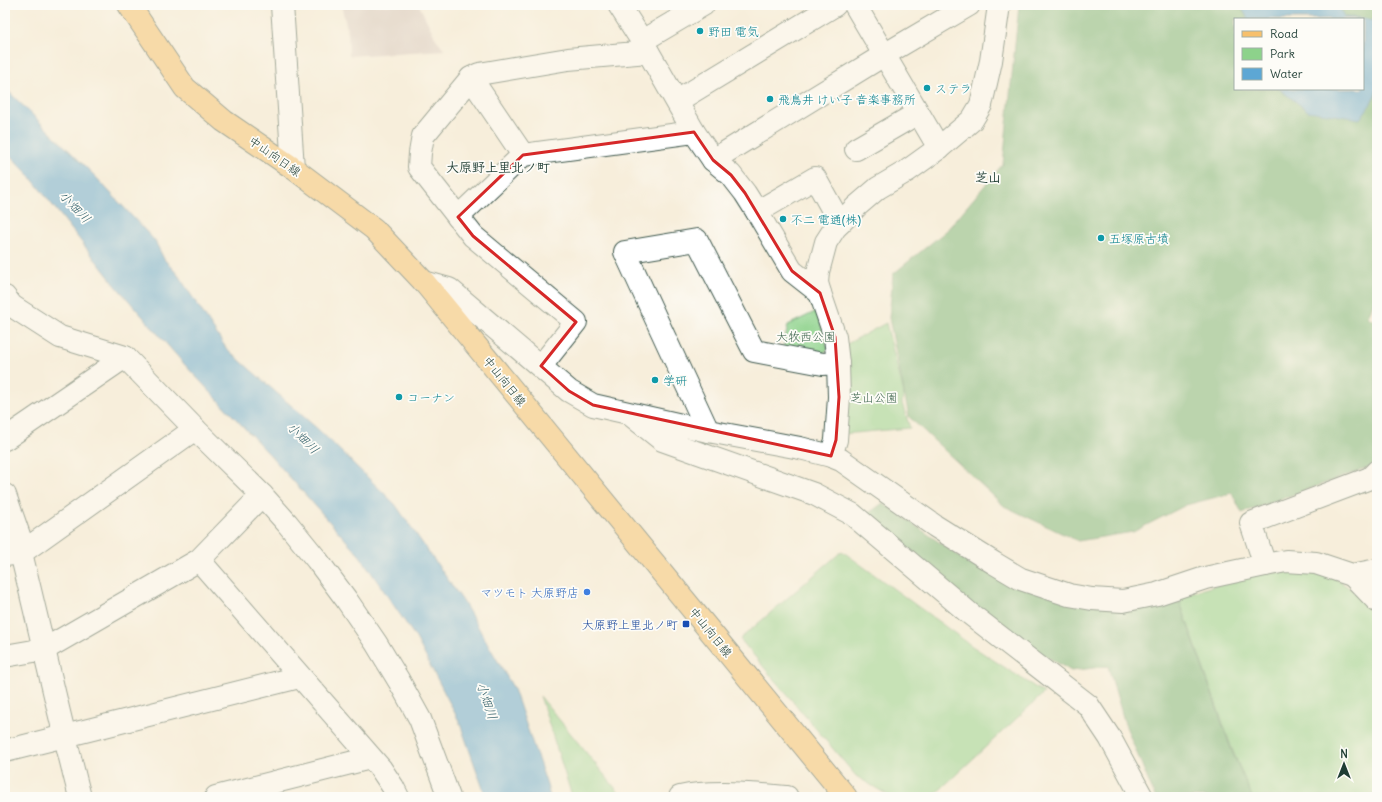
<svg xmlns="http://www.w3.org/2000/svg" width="1382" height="802" font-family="Delius,'Klee One',sans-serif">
	<rect width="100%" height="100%" fill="#fdfcf7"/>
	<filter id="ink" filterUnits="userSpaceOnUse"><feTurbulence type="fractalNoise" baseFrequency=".025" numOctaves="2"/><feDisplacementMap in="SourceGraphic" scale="8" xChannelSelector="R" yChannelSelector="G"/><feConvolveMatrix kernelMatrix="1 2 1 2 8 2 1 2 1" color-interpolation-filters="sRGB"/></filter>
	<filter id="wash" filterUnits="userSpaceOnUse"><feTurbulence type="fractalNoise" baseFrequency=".012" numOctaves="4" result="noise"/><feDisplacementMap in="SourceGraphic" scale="16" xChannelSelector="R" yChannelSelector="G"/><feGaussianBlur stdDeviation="0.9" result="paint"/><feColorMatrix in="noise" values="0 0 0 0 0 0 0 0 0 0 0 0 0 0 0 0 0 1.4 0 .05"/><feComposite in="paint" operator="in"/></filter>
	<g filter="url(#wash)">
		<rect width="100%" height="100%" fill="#f7eedb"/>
		<path fill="#cfc0ba" d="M 341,5 L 419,5 L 436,39 L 445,50 L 349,56 L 348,33 Z"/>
		<g fill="#8dd28b" stroke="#568860">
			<path d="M 817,311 L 828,349 L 819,357 L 783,349 L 788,325 Z"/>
			<path d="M 886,323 L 904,393 L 902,403 L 910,428 L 843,434 L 843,346 Z"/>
			<path d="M 842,551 L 972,646 L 1044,693 L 932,797 L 891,797 L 856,776 L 740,639 Z"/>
			<path d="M 1306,571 L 1333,577 L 1351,589 L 1377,610 L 1377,795 L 1346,797 L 1252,797 L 1232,749 L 1178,596 L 1260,573 Z"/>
			<path d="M 540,696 L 620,794 L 609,797 L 574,797 L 571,793 Z"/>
		</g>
		<g fill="#72b477" stroke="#487856">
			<path d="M 1019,5 L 1240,5 L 1248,19 L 1235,19 L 1235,89 L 1279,89 L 1308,111 L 1372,102 L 1377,90 L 1377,302 L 1374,301 L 1368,317 L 1377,323 L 1377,463 L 1373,466 L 1242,513 L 1232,493 L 1186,505 L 1133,532 L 1078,541 L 1004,506 L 909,417 L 889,318 L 893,274 L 946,231 L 1003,164 Z"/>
			<path d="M 1331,5 L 1377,5 L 1377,22 L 1363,18 L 1344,17 L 1340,8 Z"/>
			<path d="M 883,503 L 962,558 L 1011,585 L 1165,600 L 1180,603 L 1231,749 L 1252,797 L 1155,797 L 1125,724 L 1108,666 L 1071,671 L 998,628 L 866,515 Z"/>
		</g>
		<g fill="#5da7d4" stroke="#3e7284">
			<path d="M 1240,5 L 1331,5 L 1340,8 L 1344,17 L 1363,18 L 1377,22 L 1377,90 L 1372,102 L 1360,119 L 1308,111 L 1279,89 L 1363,89 L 1363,19 L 1248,19 Z"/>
			<path d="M 5,88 L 94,175 L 155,241 L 164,259 L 178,275 L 226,348 L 320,431 L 395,504 L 463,601 L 514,689 L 547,785 L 550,797 L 486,797 L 459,721 L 416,638 L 360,556 L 269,454 L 184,364 L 116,286 L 28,174 L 5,150 Z"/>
		</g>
	</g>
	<g filter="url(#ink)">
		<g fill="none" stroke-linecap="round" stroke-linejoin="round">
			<defs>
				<g id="minor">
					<path d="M 282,5 L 293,168"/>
					<path d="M 619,5 L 642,41 L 694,132 L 713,160 L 731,175 L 745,193 L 757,212 L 792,271 L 820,293"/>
					<path d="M 855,5 L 939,148"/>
					<path d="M 642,41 L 703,5"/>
					<path d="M 471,78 L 523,155"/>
					<path d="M 677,101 L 835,5"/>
					<path d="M 856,149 L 918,113"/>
					<path d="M 713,160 L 884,55 L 969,5"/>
					<path d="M 757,212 L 815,178 L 840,223"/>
					<path d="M 458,217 L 523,155 L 694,132"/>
					<path d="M 424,282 L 449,289 L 569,391 L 593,405 L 708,431 L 800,448 L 831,456 L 841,460 L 935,526 L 994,563 L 1021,579 L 1069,595 L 1092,599 L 1123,601 L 1157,594 L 1205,578 L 1265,565 L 1286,561 L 1316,563 L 1352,575 L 1377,570"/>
					<path d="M 5,297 L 12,306 L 60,337 L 125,357 L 195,429 L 262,495 L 287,523 L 317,560 L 346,599 L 376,643 L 399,681 L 420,719 L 449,797"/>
					<path d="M 541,366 L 576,322 L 473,236 L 419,167 L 420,153 L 423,136 L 471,78 L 479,74 L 568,59 L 648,52"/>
					<path d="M 632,416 L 662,440 L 814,494 L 852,514 L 969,613 L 1088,705 L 1110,738 L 1142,797"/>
					<path d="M 708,431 L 625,252 L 697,240 L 754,351 L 823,364 L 838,363"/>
					<path d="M 5,439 L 125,357"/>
					<path d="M 831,456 L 836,440 L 839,397 L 838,363 L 835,337 L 820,293 L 817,283 L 818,272 L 826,242 L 835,228 L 857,206 L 878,188 L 907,171 L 939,148 L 972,120 L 981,105 L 991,61 L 999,5"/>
					<path d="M 5,495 L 20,538 L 21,553 C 41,634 59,716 80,797"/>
					<path d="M 5,555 L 21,553 L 195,429"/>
					<path d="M 199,560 L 381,769 L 393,787 L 398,797"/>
					<path d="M 1265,565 L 1251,523 L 1370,478 L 1377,471"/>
					<path d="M 1352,575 L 1377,601"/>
					<path d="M 5,656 L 45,649 L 199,560 L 262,495"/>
					<path d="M 5,751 L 299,677"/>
					<path d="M 216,797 L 370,758"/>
					<path d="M 680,797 C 712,790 754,794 787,797"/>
				</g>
				<path id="major" d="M 129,5 L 185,88 L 224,121 L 293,168 L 374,229 L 424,282 L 846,797"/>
			</defs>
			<use href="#minor" stroke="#3f584d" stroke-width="24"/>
			<use href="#major" stroke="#3f584d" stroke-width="24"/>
			<use href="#minor" stroke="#fff" stroke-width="22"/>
			<use href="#major" stroke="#f7c06c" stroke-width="22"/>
		</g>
	</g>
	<path d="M0 0H1382V802H0ZM 694,132 L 713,160 L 731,175 L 745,193 L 792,271 L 820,293 L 835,337 L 839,397 L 836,440 L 831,456 L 593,405 L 569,391 L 541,366 L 576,322 L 473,236 L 458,217 L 523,155 Z" fill="#f7eedb" fill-opacity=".55" fill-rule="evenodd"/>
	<path fill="none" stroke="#d62828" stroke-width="3" stroke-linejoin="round" d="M 694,132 L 713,160 L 731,175 L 745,193 L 792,271 L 820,293 L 835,337 L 839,397 L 836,440 L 831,456 L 593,405 L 569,391 L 541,366 L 576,322 L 473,236 L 458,217 L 523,155 Z"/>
	<g fill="#0f9aa8" stroke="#fdfcf7" stroke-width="1.5">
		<circle cx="700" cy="31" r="4"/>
		<circle cx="927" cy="88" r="4"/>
		<circle cx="770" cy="99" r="4"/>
		<circle cx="783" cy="219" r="4"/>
		<circle cx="1101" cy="238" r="4"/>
		<circle cx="655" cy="380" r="4"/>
		<circle cx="399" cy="397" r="4"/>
	</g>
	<circle fill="#3f7fe0" stroke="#fdfcf7" stroke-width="1.5" cx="587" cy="592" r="4"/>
	<rect fill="#1a4fb4" stroke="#fdfcf7" stroke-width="1.5" x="682" y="620" width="8" height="8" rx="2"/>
	<g text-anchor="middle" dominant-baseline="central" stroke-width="3.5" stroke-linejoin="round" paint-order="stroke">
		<g font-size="12" fill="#0d838f" stroke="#fdfcf7" text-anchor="start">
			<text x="708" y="31">野田 電気</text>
			<text x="935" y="88">ステラ</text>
			<text x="778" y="99">飛鳥井 けい子 音楽事務所</text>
			<text x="791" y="219">不二 電通(株)</text>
			<text x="1109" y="238">五塚原古墳</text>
			<text x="663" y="380">学研</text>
			<text x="407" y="397">コーナン</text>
		</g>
		<g font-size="12" fill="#1f3d34" stroke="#fdfcf7">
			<text transform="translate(275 156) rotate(35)">中山向日線</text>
			<text transform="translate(505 381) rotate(51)">中山向日線</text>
			<text transform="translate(711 632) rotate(51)">中山向日線</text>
		</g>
		<g font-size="12" fill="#3a624a" stroke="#fdfcf7">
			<text x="806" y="336">大牧西公園</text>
			<text x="874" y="397">芝山公園</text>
		</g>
		<g font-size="12" fill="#366cbe" stroke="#fdfcf7" text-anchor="end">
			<text x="579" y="592">マツモト 大原野店</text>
		</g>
		<g font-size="12" fill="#164399" stroke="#fdfcf7" text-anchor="end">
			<text x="678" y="624">大原野上里北ノ町</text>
		</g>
		<g font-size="13" font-weight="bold" fill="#1f3d34" stroke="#fdfcf7">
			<text x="498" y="167">大原野上里北ノ町</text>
			<text x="988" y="177">芝山</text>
		</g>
		<g font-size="13" font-style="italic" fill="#35626c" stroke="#fdfcf7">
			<text transform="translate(75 207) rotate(46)">小畑川</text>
			<text transform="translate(303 438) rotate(45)">小畑川</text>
			<text transform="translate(487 701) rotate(71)">小畑川</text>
		</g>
	</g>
	<rect width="1382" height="802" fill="none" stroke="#fdfcf7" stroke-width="20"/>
	<rect x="1234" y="18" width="130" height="72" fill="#fdfcf7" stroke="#a4b0a9"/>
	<rect x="1242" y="31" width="20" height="6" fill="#f7c06c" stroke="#a4b0a9"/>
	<text x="1270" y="38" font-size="12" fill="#1f3d34">Road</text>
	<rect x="1242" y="48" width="20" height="12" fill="#8dd28b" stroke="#a4b0a9"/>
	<text x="1270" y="58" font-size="12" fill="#1f3d34">Park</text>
	<rect x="1242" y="68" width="20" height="12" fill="#5da7d4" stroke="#a4b0a9"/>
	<text x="1270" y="78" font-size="12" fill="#1f3d34">Water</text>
	<g transform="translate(1344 764)" stroke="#fdfcf7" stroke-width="3" paint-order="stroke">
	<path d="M0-3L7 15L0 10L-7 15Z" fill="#1f3d34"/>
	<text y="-6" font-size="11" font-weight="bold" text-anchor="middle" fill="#1f3d34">N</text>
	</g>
</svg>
